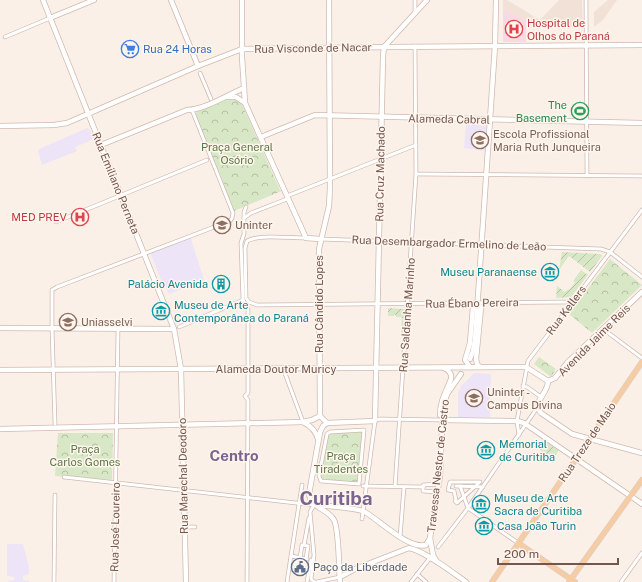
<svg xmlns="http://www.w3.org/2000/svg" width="642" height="582" font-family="'Public Sans',sans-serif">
	<defs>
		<pattern id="forest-crowns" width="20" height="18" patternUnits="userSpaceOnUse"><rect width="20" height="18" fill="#d8e8c6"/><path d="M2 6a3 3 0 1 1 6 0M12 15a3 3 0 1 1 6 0" fill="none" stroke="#b4bfa3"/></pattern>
		<pattern id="garden-furrows" width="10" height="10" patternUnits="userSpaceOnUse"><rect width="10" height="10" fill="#d8e8c6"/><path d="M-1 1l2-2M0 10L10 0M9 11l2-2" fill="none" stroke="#b4bfa3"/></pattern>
	</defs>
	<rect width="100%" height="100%" fill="#fbf0e7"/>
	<g fill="#f2e1d6">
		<path d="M 503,0 L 507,0 L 540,20 L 559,0 L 582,0 L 583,27 L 537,26 L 503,8 Z"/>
		<path d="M 608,0 L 617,0 L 603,20 L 594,27 L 594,12 Z"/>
	</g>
	<g fill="#ede4f7">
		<path d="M 466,124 L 486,126 L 485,151 L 464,148 Z"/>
		<path d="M 87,128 L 90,130 L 94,139 L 75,147 L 77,151 L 42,165 L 38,151 L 39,149 Z"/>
		<path d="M 190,236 L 204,280 L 169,294 L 163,281 L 161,280 L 150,252 Z"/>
		<path d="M 474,373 L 491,374 L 490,417 L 458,417 L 458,393 L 461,386 Z"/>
		<path d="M 7,544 L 23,544 L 29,567 L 29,574 L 23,576 L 23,580 L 29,581 L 29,582 L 8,582 L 8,581 L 14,580 L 14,577 L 7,576 Z"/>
	</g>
	<path fill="#f8dbe2" d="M 503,8 L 526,20 L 526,42 L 504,42 L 503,41 Z"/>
	<g fill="url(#forest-crowns)">
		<path d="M 231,97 L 241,102 L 280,190 L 284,190 L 234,211 L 218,169 L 216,169 L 195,115 L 198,110 L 201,110 Z"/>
		<path d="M 610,259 L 642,285 L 592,333 L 569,314 Z"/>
		<path d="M 539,357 L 556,369 L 551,377 L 534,364 Z"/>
		<path d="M 364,430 L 359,484 L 321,481 L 319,476 L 327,434 Z"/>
		<path d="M 58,433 L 113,433 L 112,480 L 55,476 Z"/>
	</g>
	<g fill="url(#garden-furrows)">
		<path d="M 562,252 L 601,254 L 602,256 L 590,272 L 569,256 L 559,270 Z"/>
		<path d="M 581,270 L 588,275 L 571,297 L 556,298 L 557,286 L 565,292 L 568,289 L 569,290 L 575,282 L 573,281 Z"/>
		<path d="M 388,308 L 404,309 L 403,336 L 401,335 L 402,317 L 396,317 L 396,315 L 394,315 L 394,316 L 388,316 Z"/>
		<path d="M 543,440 L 559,450 L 550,462 L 540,454 L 541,451 L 538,447 Z"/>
	</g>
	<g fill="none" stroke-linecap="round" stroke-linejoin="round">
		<defs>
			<g id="street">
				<path d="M 415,0 L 415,12"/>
				<path d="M 586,0 L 587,176"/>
				<path d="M 5,37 L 50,18"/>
				<path d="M 200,73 L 211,99"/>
				<path d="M 416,174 L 642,176"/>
				<path d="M 287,196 L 416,145"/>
				<path d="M 246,207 L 244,212 L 244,234 L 241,243 L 243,300 L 248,310 L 248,393 L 245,396 L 248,400 L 247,582"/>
				<path d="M 244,218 L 251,213 L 287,199"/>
				<path d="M 56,222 L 207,160"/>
				<path d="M 306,238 C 291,238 260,234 247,241 L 245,248 L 246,298 L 249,302 L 257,305 L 572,302"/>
				<path d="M 320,239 L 601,249 L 610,252 L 642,277"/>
				<path d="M 179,327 L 243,300"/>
				<path d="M 603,329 L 642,358"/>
				<path d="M 283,368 L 303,422"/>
				<path d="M 523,386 L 527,387 L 541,397"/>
				<path d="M 55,424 L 52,328 L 52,290 L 57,287 L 230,221 L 232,218 L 233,213 L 192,110"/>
				<path d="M 364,430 L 359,484 L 321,481 L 319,476 L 327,434 L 330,432 Z"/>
				<path d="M 519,435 L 517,421 L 528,361 L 642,210"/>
				<path d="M 64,477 L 314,505"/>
				<path d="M 450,482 L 480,482 L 457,503 L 455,501 L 456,500 L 454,491 L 448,490 Z"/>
				<path d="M 363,486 L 423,487"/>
				<path d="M 456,486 L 483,487"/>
				<path d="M 460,486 L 468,508"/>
				<path d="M 395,487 L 416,174 L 415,46"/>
				<path d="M 423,487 L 423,491 L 438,492"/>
				<path d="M 423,487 L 423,485 L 439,484"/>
				<path d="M 314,505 L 310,512 L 314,555 L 311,579 L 314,582 L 317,582 L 340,577"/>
				<path d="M 468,508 L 518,543"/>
				<path d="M 362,519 L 375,421 L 379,419 L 443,420"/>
				<path d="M 185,527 L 195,527"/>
				<path d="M 400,537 L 404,487"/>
				<path d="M 304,545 L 309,518"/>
				<path d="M 438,547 L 468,508 L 537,408"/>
				<path d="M 291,556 L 307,559"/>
				<path d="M 300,558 L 302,545 L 308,546 L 306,559"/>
				<path d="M 417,574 L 426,582"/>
				<path d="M 54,582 L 55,495"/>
				<path d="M 114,582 L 118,329"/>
				<path d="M 287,582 L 302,485"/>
				<path d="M 307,582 L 311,560"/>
				<path d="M 411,582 L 430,558"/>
				<path d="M 621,582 L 642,553"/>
			</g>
			<g id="secondary">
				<path d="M 43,0 L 174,329 L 181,369 L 186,582"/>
				<path d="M 171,0 L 198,66"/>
				<path d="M 242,0 L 242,57 L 245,103 L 306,238 L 320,239"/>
				<path d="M 50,18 L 94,0"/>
				<path d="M 384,47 L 427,0"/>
				<path d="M 227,97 L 236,97 L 245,103"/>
				<path d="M 0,126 L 54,125 L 67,123 L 198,66 L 242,49 L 392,47 L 642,45"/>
				<path d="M 261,137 L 315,115 L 642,123"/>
				<path d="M 101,145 L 187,110 C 204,110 227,95 244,88"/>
				<path d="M 478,303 L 481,308 L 476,359 L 477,364 L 480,367"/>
				<path d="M 0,328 L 174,329"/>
				<path d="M 470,359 L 473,351 L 475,340 L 495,46 L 496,0"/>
				<path d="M 470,367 L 465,360 L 470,343 L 473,307 L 477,303"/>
				<path d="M 0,370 L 526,367 L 548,381"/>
				<path d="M 548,381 C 548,392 538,397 537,408 L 541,413 L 572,434 L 642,453"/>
				<path d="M 548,381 L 555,378 L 568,362 L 642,292"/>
				<path d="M 440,415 C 440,401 446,392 451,379 C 452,374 449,370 444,368"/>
				<path d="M 443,420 L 517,421 L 524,423 L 642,504"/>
				<path d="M 303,422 C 311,426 316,431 318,439"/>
				<path d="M 327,423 L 320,416 L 319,249 L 329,206 L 330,188 L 329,0"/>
				<path d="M 327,423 L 375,421 L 383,56 L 384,47"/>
				<path d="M 327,423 L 323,426 L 320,432 L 309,494 C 311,508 328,509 334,520 C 339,529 339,569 340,582"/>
				<path d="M 0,429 L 303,422 L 312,420 L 320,416"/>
				<path d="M 317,505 C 326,506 359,508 365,512 C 379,520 409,550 426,545 L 430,538"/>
				<path d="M 437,562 L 433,555 L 430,538 L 440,476 L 443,407 L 447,394 L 461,374"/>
				<path d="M 340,577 L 355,569 L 409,548 C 425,551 452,572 466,582"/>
			</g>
			<g id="primary">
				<path d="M 518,543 L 575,582"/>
				<path d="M 492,582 L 642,362"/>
				<path d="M 569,582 L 642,480"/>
			</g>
		</defs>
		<use href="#street" stroke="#ceb9b1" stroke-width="4.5"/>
		<use href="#secondary" stroke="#d1b9ae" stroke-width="6"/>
		<use href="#primary" stroke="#d8cfcd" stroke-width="6"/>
		<use href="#street" stroke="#fff" stroke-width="3"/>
		<use href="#secondary" stroke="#fff" stroke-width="4.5"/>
		<use href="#primary" stroke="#f5cca4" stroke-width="5"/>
	</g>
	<defs>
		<symbol id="hospital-ring" viewBox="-11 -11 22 22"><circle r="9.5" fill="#fef5ed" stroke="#e0444e" stroke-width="1.5"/><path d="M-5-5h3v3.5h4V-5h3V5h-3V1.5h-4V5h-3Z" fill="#e0444e"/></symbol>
		<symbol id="supermarket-ring" viewBox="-11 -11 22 22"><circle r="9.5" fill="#fef5ed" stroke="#3f7fe0" stroke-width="1.5"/><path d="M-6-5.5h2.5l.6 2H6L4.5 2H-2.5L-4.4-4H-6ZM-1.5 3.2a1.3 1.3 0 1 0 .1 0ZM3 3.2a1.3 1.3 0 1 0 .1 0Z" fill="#3f7fe0"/></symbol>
		<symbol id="stadium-ring" viewBox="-11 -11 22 22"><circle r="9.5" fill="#fef5ed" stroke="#2e9e5b" stroke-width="1.5"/><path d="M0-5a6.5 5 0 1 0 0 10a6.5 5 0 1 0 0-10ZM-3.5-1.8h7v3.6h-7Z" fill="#2e9e5b"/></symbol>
		<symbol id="university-ring" viewBox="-11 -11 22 22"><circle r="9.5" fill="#fef5ed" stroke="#8d6e63" stroke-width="1.5"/><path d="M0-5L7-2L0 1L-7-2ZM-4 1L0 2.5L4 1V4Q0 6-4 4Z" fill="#8d6e63"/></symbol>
		<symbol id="museum-ring" viewBox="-11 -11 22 22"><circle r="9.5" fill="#fef5ed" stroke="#0f9aa8" stroke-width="1.5"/><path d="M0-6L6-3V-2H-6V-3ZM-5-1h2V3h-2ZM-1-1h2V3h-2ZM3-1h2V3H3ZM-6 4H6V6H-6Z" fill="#0f9aa8"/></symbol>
		<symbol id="building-ring" viewBox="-11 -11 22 22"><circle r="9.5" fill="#fef5ed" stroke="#0f9aa8" stroke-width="1.5"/><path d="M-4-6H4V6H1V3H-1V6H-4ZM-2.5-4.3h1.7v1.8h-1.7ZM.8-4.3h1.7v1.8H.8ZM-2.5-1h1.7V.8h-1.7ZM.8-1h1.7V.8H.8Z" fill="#0f9aa8"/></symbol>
		<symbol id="civic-ring" viewBox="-11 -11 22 22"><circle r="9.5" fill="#fef5ed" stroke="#5c6f8a" stroke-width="1.5"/><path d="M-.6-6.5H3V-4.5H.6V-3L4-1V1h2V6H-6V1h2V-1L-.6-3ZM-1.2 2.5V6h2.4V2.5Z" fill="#5c6f8a"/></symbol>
	</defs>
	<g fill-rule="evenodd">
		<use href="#hospital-ring" x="504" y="19" width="20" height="20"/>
		<use href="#supermarket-ring" x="120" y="39" width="20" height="20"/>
		<use href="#stadium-ring" x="570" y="101" width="20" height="20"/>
		<use href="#university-ring" x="470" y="130" width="20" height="20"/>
		<use href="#hospital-ring" x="70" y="207" width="20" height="20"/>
		<use href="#university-ring" x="212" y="215" width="20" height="20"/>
		<use href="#museum-ring" x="540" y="262" width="20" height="20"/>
		<use href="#building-ring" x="211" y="274" width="20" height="20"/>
		<use href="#museum-ring" x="151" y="301" width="20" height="20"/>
		<use href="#university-ring" x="58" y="312" width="20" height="20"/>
		<use href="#university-ring" x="464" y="388" width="20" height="20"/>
		<use href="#museum-ring" x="476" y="440" width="20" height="20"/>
		<use href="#museum-ring" x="471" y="494" width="20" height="20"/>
		<use href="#museum-ring" x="474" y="516" width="20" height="20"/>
		<use href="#civic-ring" x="290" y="557" width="20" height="20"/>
	</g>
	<g text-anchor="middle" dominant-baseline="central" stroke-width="3" stroke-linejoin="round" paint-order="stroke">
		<g font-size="11" fill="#be3a42" stroke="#fef5ed" text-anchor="start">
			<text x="527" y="23">Hospital de<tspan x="527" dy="13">Olhos do Paraná</tspan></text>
			<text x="67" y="217" text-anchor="end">MED PREV</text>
		</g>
		<g font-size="11" fill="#73554d" stroke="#fef5ed">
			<text transform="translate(313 48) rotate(-1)">Rua Visconde de Nacar</text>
			<text transform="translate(449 119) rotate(1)">Alameda Cabral</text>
			<text transform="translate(380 174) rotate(-89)">Rua Cruz Machado</text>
			<text transform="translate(116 183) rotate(68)">Rua Emiliano Perneta</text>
			<text transform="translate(449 243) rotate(2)">Rua Desembargador Ermelino de Leão</text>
			<text transform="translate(472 303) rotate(-1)">Rua Ébano Pereira</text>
			<text transform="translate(319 304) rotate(-90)">Rua Cândido Lopes</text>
			<text transform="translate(566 310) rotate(-53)">Rua Kellers</text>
			<text transform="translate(407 315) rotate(-86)">Rua Saldanha Marinho</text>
			<text transform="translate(594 340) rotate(-45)">Avenida Jaime Reis</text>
			<text x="276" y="369">Alameda Doutor Muricy</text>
			<text transform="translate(587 442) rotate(-56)">Rua Treze de Maio</text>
			<text transform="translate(438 466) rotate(-84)">Travessa Nestor de Castro</text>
			<text transform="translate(183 476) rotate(-91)">Rua Marechal Deodoro</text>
			<text transform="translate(115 527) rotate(-89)">Rua José Loureiro</text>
		</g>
		<g font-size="11" fill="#366cbe" stroke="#fef5ed" text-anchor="start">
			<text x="143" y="49">Rua 24 Horas</text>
		</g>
		<g font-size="11" fill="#27864d" stroke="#fef5ed" text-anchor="end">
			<text x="567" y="105">The<tspan x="567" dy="13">Basement</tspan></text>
		</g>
		<g font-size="11" fill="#785e54" stroke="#fef5ed" text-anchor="start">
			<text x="493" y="134">Escola Profissional<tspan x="493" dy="13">Maria Ruth Junqueira</tspan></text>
			<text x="235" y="225">Uninter</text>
			<text x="81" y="322">Uniasselvi</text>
			<text x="487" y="392">Uninter -<tspan x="487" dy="13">Campus Divina</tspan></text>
		</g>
		<g font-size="11" fill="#5b7845" stroke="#fef5ed">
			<text x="237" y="147">Praça General<tspan x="237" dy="13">Osório</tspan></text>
			<text x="85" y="449">Praça<tspan x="85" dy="13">Carlos Gomes</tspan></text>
			<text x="341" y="456">Praça<tspan x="341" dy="13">Tiradentes</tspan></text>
		</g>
		<g font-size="11" fill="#0d838f" stroke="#fef5ed" text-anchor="start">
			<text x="537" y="272" text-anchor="end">Museu Paranaense</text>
			<text x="208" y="284" text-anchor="end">Palácio Avenida</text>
			<text x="174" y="305">Museu de Arte<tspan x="174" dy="13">Contemporânea do Paraná</tspan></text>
			<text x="499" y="444">Memorial<tspan x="499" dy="13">de Curitiba</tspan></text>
			<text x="494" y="498">Museu de Arte<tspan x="494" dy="13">Sacra de Curitiba</tspan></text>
			<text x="497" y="526">Casa João Turin</text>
		</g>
		<g font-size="11" fill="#4e5e75" stroke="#fef5ed" text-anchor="start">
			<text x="313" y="567">Paço da Liberdade</text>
		</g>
		<g font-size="15" font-weight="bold" fill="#7b658f" stroke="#fef5ed">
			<text x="234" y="455">Centro</text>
		</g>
		<g font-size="19" font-weight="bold" fill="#7b658f" stroke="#fef5ed">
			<text x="336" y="498">Curitiba</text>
		</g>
	</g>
	<path d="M498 558v6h120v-6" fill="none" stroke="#73554d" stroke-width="2"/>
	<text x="504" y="558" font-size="12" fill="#73554d" stroke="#fef5ed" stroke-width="3" paint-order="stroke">200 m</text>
</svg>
